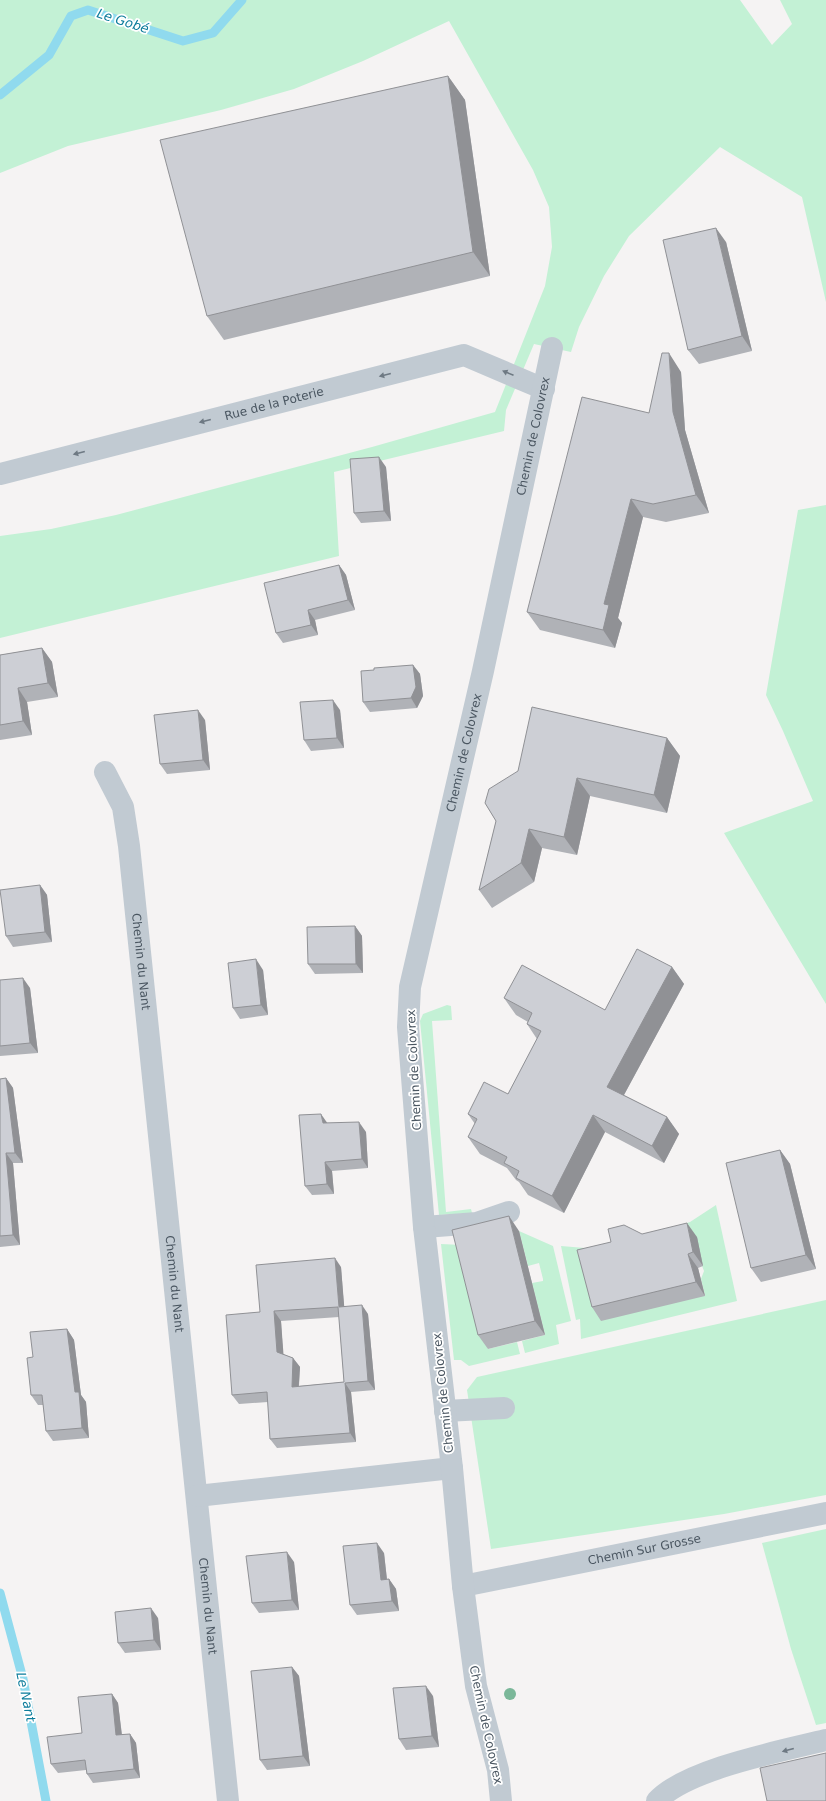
<svg xmlns="http://www.w3.org/2000/svg" width="826" height="1801" font-family="'DejaVu Sans',sans-serif">
	<rect width="100%" height="100%" fill="#f5f3f3"/>
	<g fill="#c3f1d5">
		<path d="M 0,0 L 740,0 L 772,45 L 792,24 L 780,0 L 826,0 L 826,302 L 802,197 L 720,147 L 629,236 L 604,276 L 579,327 L 571,352 L 534,344 L 506,410 L 504,431 L 334,472 L 339,556 L 0,638 L 0,536 L 51,529 L 116,515 L 372,447 L 495,412 L 545,286 L 552,247 L 549,207 L 533,170 L 449,21 L 363,61 L 294,89 L 221,110 L 68,146 L 0,173 Z"/>
		<path d="M 826,505 L 826,1004 L 724,833 L 813,801 L 783,731 L 766,695 L 798,510 Z"/>
		<path d="M 447,1005 L 451,1006 L 452,1020 L 432,1021 L 446,1212 L 471,1209 L 472,1213 L 439,1215 L 420,1021 L 423,1014 Z"/>
		<path d="M 716,1205 L 737,1301 L 581,1339 L 580,1319 L 576,1320 L 561,1246 L 585,1248 L 705,1296 L 701,1279 L 704,1271 L 699,1258 L 635,1240 L 690,1222 Z"/>
		<path d="M 519,1231 L 553,1246 L 571,1321 L 556,1325 L 559,1344 L 525,1353 L 522,1341 L 545,1335 L 532,1283 L 543,1281 L 543,1279 L 539,1263 L 528,1266 Z"/>
		<path d="M 441,1244 L 462,1245 L 488,1349 L 517,1342 L 520,1354 L 469,1366 L 461,1360 L 454,1360 Z"/>
		<path d="M 826,1300 L 826,1495 L 724,1514 L 491,1549 L 467,1390 L 477,1377 Z"/>
		<path d="M 826,1529 L 826,1723 L 816,1725 L 791,1649 L 762,1543 Z"/>
	</g>
	<g fill="none" stroke-linecap="round" stroke-linejoin="round">
		<g stroke="#90daee" stroke-width="9">
			<path d="M 0,95 L 49,55 L 71,16 L 88,10 L 183,41 L 213,33 L 242,0"/>
			<path d="M 0,1593 L 23,1679 L 46,1801"/>
		</g>
		<g stroke="#c1cad2" stroke-width="22">
			<path id="s1" d="M 0,474 L 464,355 L 544,389"/>
			<path id="s2" d="M 105,772 L 123,807 L 129,846 L 228,1801"/>
			<path d="M 424,1227 L 477,1223 L 509,1212"/>
			<path d="M 445,1411 L 504,1408"/>
			<path d="M 197,1496 L 452,1468"/>
			<path id="s3" d="M 463,1586 L 826,1513"/>
			<path id="s4" d="M 501,1801 L 498,1770 L 476,1686 L 463,1586 L 452,1468 L 424,1227 L 408,1027 L 410,987 L 483,671 L 552,348"/>
			<path d="M 657,1801 C 686,1769 782,1751 826,1740"/>
		</g>
	</g>
	<circle fill="#7bb799" cx="510" cy="1694" r="6"/>
	<g fill="#b0b2b7" fill-rule="evenodd">
		<path d="M 448,76 L 465,100 L 490,276 L 224,340 L 207,316 Z"/>
		<path d="M 726,242 L 752,351 L 699,364 L 688,350 Z"/>
		<path d="M 681,372 L 685,430 L 709,513 L 666,522 L 643,517 L 618,618 L 622,623 L 615,648 L 540,630 L 527,612 Z"/>
		<path d="M 386,467 L 391,521 L 361,523 L 354,513 Z"/>
		<path d="M 339,565 L 346,575 L 355,610 L 315,620 L 318,635 L 283,643 L 276,633 Z"/>
		<path d="M 42,648 L 52,662 L 58,697 L 27,702 L 32,735 L 0,740 L 0,655 Z"/>
		<path d="M 413,665 L 420,674 L 423,696 L 417,708 L 370,712 L 363,702 L 374,670 Z"/>
		<path d="M 340,710 L 344,748 L 311,751 L 304,740 Z"/>
		<path d="M 205,720 L 210,770 L 167,774 L 160,764 Z"/>
		<path d="M 667,738 L 680,756 L 667,813 L 590,796 L 577,855 L 542,848 L 534,882 L 492,908 L 479,890 L 496,821 L 485,803 Z"/>
		<path d="M 40,885 L 47,895 L 52,942 L 13,947 L 6,936 Z"/>
		<path d="M 355,926 L 362,936 L 363,973 L 315,974 L 308,964 Z"/>
		<path d="M 672,967 L 684,984 L 624,1095 L 667,1117 L 679,1134 L 664,1163 L 605,1132 L 564,1213 L 528,1195 L 519,1182 L 516,1180 L 507,1168 L 480,1154 L 468,1137 L 475,1124 L 468,1114 L 508,1094 L 537,1039 L 527,1024 L 528,1022 L 516,1015 L 504,998 L 605,1010 Z"/>
		<path d="M 263,970 L 268,1015 L 240,1019 L 233,1008 Z"/>
		<path d="M 0,980 L 30,988 L 38,1053 L 0,1056 Z"/>
		<path d="M 6,1078 L 13,1088 L 23,1163 L 13,1163 L 20,1245 L 0,1247 L 0,1079 Z"/>
		<path d="M 327,1123 L 366,1132 L 368,1168 L 332,1171 L 334,1194 L 312,1195 L 305,1186 Z"/>
		<path d="M 780,1150 L 790,1164 L 816,1269 L 761,1282 L 751,1268 Z"/>
		<path d="M 519,1231 L 545,1335 L 488,1349 L 478,1335 Z"/>
		<path d="M 642,1234 L 697,1237 L 703,1266 L 698,1268 L 705,1296 L 601,1321 L 592,1307 L 611,1242 Z"/>
		<path d="M 341,1267 L 344,1306 L 368,1314 L 375,1390 L 351,1392 L 356,1442 L 277,1448 L 270,1439 L 268,1402 L 239,1404 L 232,1395 L 260,1312 ZM 339,1317 L 344,1382 L 299,1386 L 300,1367 L 293,1358 L 283,1354 L 281,1321 Z"/>
		<path d="M 67,1329 L 74,1340 L 81,1395 L 86,1402 L 89,1438 L 53,1441 L 46,1431 L 43,1405 L 38,1405 L 31,1395 L 33,1357 Z"/>
		<path d="M 384,1553 L 387,1579 L 389,1579 L 396,1589 L 399,1611 L 357,1615 L 350,1605 Z"/>
		<path d="M 294,1562 L 299,1610 L 259,1613 L 252,1603 Z"/>
		<path d="M 158,1618 L 161,1650 L 125,1653 L 118,1643 Z"/>
		<path d="M 292,1667 L 299,1676 L 310,1766 L 267,1770 L 260,1760 Z"/>
		<path d="M 112,1694 L 118,1703 L 122,1735 L 130,1734 L 136,1743 L 140,1778 L 93,1783 L 87,1774 L 86,1770 L 58,1773 L 51,1764 L 82,1733 Z"/>
		<path d="M 433,1696 L 439,1747 L 406,1750 L 399,1739 Z"/>
	</g>
	<g fill="#909195">
		<path d="M 448,76 L 465,100 L 490,276 L 473,252 Z"/>
		<path d="M 716,228 L 726,242 L 752,351 L 742,336 Z"/>
		<path d="M 669,353 L 681,372 L 685,430 L 709,513 L 696,495 L 673,412 Z"/>
		<path d="M 379,457 L 386,467 L 391,521 L 384,511 Z"/>
		<path d="M 631,499 L 643,517 L 618,618 L 622,623 L 615,648 L 603,630 L 604,604 Z"/>
		<path d="M 339,565 L 346,575 L 355,610 L 348,600 Z"/>
		<path d="M 308,610 L 315,620 L 318,635 L 311,625 Z"/>
		<path d="M 42,648 L 52,662 L 58,697 L 48,683 Z"/>
		<path d="M 413,665 L 420,674 L 423,696 L 417,708 L 411,698 Z"/>
		<path d="M 18,688 L 27,702 L 32,735 L 23,721 Z"/>
		<path d="M 333,700 L 340,710 L 344,748 L 337,738 Z"/>
		<path d="M 198,710 L 205,720 L 210,770 L 203,760 Z"/>
		<path d="M 667,738 L 680,756 L 667,813 L 654,795 Z"/>
		<path d="M 577,778 L 590,796 L 577,855 L 564,837 Z"/>
		<path d="M 529,829 L 542,848 L 534,882 L 521,863 Z"/>
		<path d="M 40,885 L 47,895 L 52,942 L 45,932 Z"/>
		<path d="M 355,926 L 362,936 L 363,973 L 356,964 Z"/>
		<path d="M 256,959 L 263,970 L 268,1015 L 261,1005 Z"/>
		<path d="M 672,967 L 684,984 L 619,1104 L 607,1087 Z"/>
		<path d="M 23,978 L 30,988 L 38,1053 L 30,1043 Z"/>
		<path d="M 6,1078 L 13,1088 L 23,1163 L 15,1153 Z"/>
		<path d="M 321,1114 L 328,1124 L 323,1123 Z"/>
		<path d="M 593,1115 L 605,1132 L 564,1213 L 552,1196 Z"/>
		<path d="M 667,1117 L 679,1134 L 664,1163 L 652,1146 Z"/>
		<path d="M 359,1122 L 366,1132 L 368,1168 L 362,1159 Z"/>
		<path d="M 780,1150 L 790,1164 L 816,1269 L 806,1255 Z"/>
		<path d="M 6,1153 L 13,1163 L 20,1245 L 13,1235 Z"/>
		<path d="M 325,1162 L 332,1171 L 334,1194 L 327,1184 Z"/>
		<path d="M 509,1216 L 519,1231 L 545,1335 L 535,1321 Z"/>
		<path d="M 687,1223 L 697,1237 L 703,1266 L 693,1252 Z"/>
		<path d="M 688,1254 L 698,1268 L 705,1296 L 696,1282 Z"/>
		<path d="M 335,1258 L 341,1267 L 345,1316 L 339,1307 Z"/>
		<path d="M 362,1305 L 368,1314 L 375,1390 L 368,1381 Z"/>
		<path d="M 274,1311 L 281,1321 L 284,1361 L 277,1352 Z"/>
		<path d="M 67,1329 L 74,1340 L 81,1395 L 86,1402 L 89,1438 L 82,1428 L 75,1392 Z"/>
		<path d="M 293,1358 L 300,1367 L 298,1396 L 292,1387 Z"/>
		<path d="M 345,1383 L 351,1392 L 356,1442 L 350,1433 Z"/>
		<path d="M 377,1543 L 384,1553 L 388,1590 L 381,1580 Z"/>
		<path d="M 287,1552 L 294,1562 L 299,1610 L 292,1600 Z"/>
		<path d="M 389,1579 L 396,1589 L 399,1611 L 392,1601 Z"/>
		<path d="M 151,1608 L 158,1618 L 161,1650 L 154,1640 Z"/>
		<path d="M 292,1667 L 299,1676 L 310,1766 L 303,1756 Z"/>
		<path d="M 426,1686 L 433,1696 L 439,1747 L 432,1736 Z"/>
		<path d="M 112,1694 L 118,1703 L 123,1745 L 116,1735 Z"/>
		<path d="M 130,1734 L 136,1743 L 140,1778 L 134,1769 Z"/>
	</g>
	<g fill="#cdcfd5" stroke="#909195" fill-rule="evenodd">
		<path d="M 448,76 L 473,252 L 207,316 L 160,140 Z"/>
		<path d="M 716,228 L 742,336 L 688,350 L 663,240 Z"/>
		<path d="M 662,353 L 669,353 L 673,412 L 696,495 L 653,504 L 631,499 L 604,604 L 609,605 L 603,630 L 527,612 L 582,397 L 649,413 Z"/>
		<path d="M 379,457 L 384,511 L 354,513 L 350,459 Z"/>
		<path d="M 339,565 L 348,600 L 308,610 L 311,625 L 276,633 L 264,583 Z"/>
		<path d="M 42,648 L 48,683 L 18,688 L 23,721 L 0,725 L 0,655 Z"/>
		<path d="M 413,665 L 416,687 L 411,698 L 363,702 L 361,671 L 374,670 L 374,668 Z"/>
		<path d="M 333,700 L 337,738 L 304,740 L 300,702 Z"/>
		<path d="M 532,707 L 667,738 L 654,795 L 577,778 L 564,837 L 529,829 L 521,863 L 479,890 L 496,821 L 485,803 L 489,789 L 518,771 Z"/>
		<path d="M 198,710 L 203,760 L 160,764 L 154,715 Z"/>
		<path d="M 40,885 L 45,932 L 6,936 L 0,890 Z"/>
		<path d="M 355,926 L 356,964 L 308,964 L 307,927 Z"/>
		<path d="M 637,949 L 672,967 L 607,1087 L 667,1117 L 652,1146 L 593,1115 L 552,1196 L 516,1178 L 519,1171 L 504,1163 L 507,1157 L 468,1137 L 477,1119 L 468,1114 L 484,1082 L 508,1094 L 541,1031 L 527,1024 L 532,1013 L 504,998 L 522,965 L 605,1010 Z"/>
		<path d="M 256,959 L 261,1005 L 233,1008 L 228,963 Z"/>
		<path d="M 23,978 L 30,1043 L 0,1046 L 0,980 Z"/>
		<path d="M 6,1078 L 15,1153 L 6,1153 L 13,1235 L 0,1236 L 0,1079 Z"/>
		<path d="M 321,1114 L 323,1123 L 359,1122 L 362,1159 L 325,1162 L 327,1184 L 305,1186 L 299,1115 Z"/>
		<path d="M 780,1150 L 806,1255 L 751,1268 L 726,1163 Z"/>
		<path d="M 509,1216 L 535,1321 L 478,1335 L 452,1230 Z"/>
		<path d="M 687,1223 L 693,1252 L 688,1254 L 696,1282 L 592,1307 L 577,1250 L 611,1242 L 608,1229 L 624,1225 L 642,1234 Z"/>
		<path d="M 335,1258 L 339,1307 L 362,1305 L 368,1381 L 345,1383 L 350,1433 L 270,1439 L 267,1392 L 232,1395 L 226,1315 L 260,1312 L 256,1265 ZM 338,1307 L 344,1382 L 292,1387 L 293,1358 L 277,1352 L 274,1311 Z"/>
		<path d="M 67,1329 L 75,1392 L 79,1392 L 82,1428 L 46,1431 L 42,1395 L 31,1395 L 27,1358 L 33,1357 L 30,1332 Z"/>
		<path d="M 377,1543 L 381,1580 L 389,1579 L 392,1601 L 350,1605 L 343,1546 Z"/>
		<path d="M 287,1552 L 292,1600 L 252,1603 L 246,1556 Z"/>
		<path d="M 151,1608 L 154,1640 L 118,1643 L 115,1612 Z"/>
		<path d="M 292,1667 L 303,1756 L 260,1760 L 251,1671 Z"/>
		<path d="M 426,1686 L 432,1736 L 399,1739 L 393,1688 Z"/>
		<path d="M 112,1694 L 116,1735 L 130,1734 L 134,1769 L 87,1774 L 85,1760 L 51,1764 L 47,1737 L 82,1733 L 78,1697 Z"/>
		<path d="M 826,1753 L 826,1801 L 767,1801 L 760,1768 Z"/>
	</g>
	<defs><path id="oneway-solid" d="M-6-.8H1V-3.2L6.5 0L1 3.2V.8H-6Z"/></defs>
	<g fill="#6e7983">
		<use href="#oneway-solid" transform="translate(508 373) rotate(-157)"/>
		<use href="#oneway-solid" transform="translate(385 375) rotate(166)"/>
		<use href="#oneway-solid" transform="translate(205 421) rotate(166)"/>
		<use href="#oneway-solid" transform="translate(79 453) rotate(166)"/>
		<use href="#oneway-solid" transform="translate(788 1750) rotate(165)"/>
	</g>
	<g text-anchor="middle" dominant-baseline="central" stroke-width="3.5" stroke-linejoin="round" paint-order="stroke">
		<g font-size="12" fill="#4a5661" stroke="#fff">
			<text stroke="none"><textPath href="#s1" startOffset="283">Rue de la Poterie</textPath></text>
			<text stroke="none"><textPath href="#s4" startOffset="1385">Chemin de Colovrex</textPath></text>
			<text stroke="none"><textPath href="#s4" startOffset="1061">Chemin de Colovrex</textPath></text>
			<text stroke="none"><textPath href="#s2" startOffset="195">Chemin du Nant</textPath></text>
			<text transform="translate(414 1070) rotate(-93)">Chemin de Colovrex</text>
			<text stroke="none"><textPath href="#s2" startOffset="519">Chemin du Nant</textPath></text>
			<text transform="translate(443 1393) rotate(-96)">Chemin de Colovrex</text>
			<text stroke="none"><textPath href="#s3" startOffset="185">Chemin Sur Grosse</textPath></text>
			<text stroke="none"><textPath href="#s2" startOffset="843">Chemin du Nant</textPath></text>
			<text transform="translate(486 1725) rotate(78)">Chemin de Colovrex</text>
		</g>
		<g font-size="13" font-style="italic" fill="#0c7c9b" stroke="#fff">
			<text transform="translate(123 21) rotate(18)">Le Gobé</text>
			<text transform="translate(26 1697) rotate(78)">Le Nant</text>
		</g>
	</g>
</svg>
